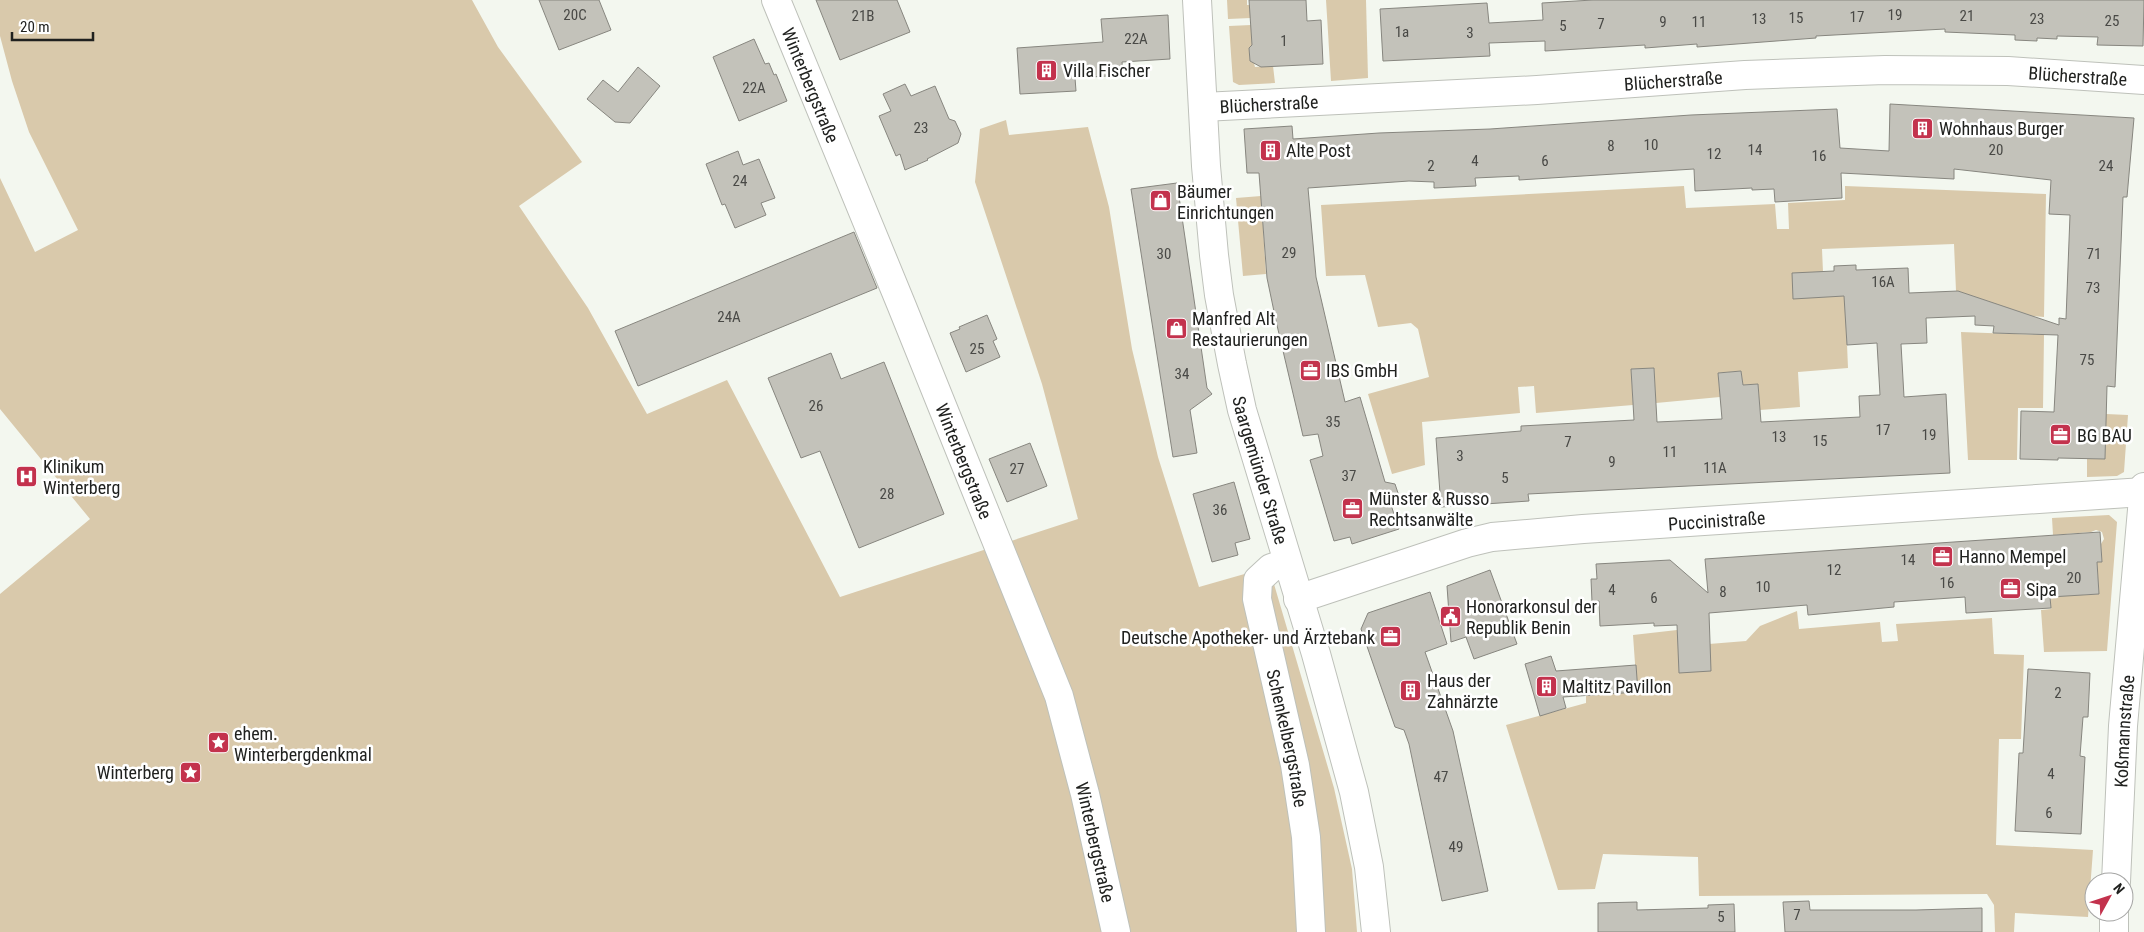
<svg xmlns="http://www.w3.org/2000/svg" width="2144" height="932" font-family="'Roboto Condensed',sans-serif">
	<rect width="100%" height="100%" fill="#f3f7ef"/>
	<g fill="#d9c9ab">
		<path d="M 0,0 L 472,0 L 498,47 L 582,162 L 519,206 L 588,308 L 647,414 L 727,380 L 840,597 L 1078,519 L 1042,384 L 975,182 L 980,129 L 1006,120 L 1009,135 L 1088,127 L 1109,207 L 1132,349 L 1158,457 L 1199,587 L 1269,567 L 1334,788 L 1352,869 L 1357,932 L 0,932 L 0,594 L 90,519 L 0,409 L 0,178 L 35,252 L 78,230 L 29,132 L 12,81 L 0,36 Z"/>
		<path d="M 1227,0 L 1247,0 L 1247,5 L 1250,5 L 1251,18 L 1228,19 Z"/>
		<path d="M 1326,0 L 1366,0 L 1368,78 L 1331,81 Z"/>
		<path d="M 1251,25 L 1253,45 L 1249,48 L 1250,61 L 1254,63 L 1255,67 L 1273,66 L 1275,83 L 1239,85 L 1233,82 L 1229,26 Z"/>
		<path d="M 1684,186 L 1686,208 L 1775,204 L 1777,229 L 1789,229 L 1788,203 L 1845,200 L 1845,186 L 2046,194 L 2044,317 L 2033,316 L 1956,291 L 1954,244 L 1822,249 L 1823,272 L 1792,274 L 1845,296 L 1848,368 L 1798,372 L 1800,407 L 1760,410 L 1758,384 L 1743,385 L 1741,371 L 1718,373 L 1720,397 L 1656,403 L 1654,368 L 1631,369 L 1633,405 L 1536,413 L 1534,386 L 1518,387 L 1520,413 L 1422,422 L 1425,465 L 1392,474 L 1368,394 L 1429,377 L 1418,329 L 1411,323 L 1378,327 L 1365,275 L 1326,276 L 1321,205 Z"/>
		<path d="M 1261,196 L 1266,274 L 1243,276 L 1236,198 Z"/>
		<path d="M 1961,332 L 2044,335 L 2043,408 L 2018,408 L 2017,460 L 1968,460 Z"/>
		<path d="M 2106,414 L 2128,415 L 2124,472 L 2117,476 L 2087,477 L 2087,459 L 2105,459 Z"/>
		<path d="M 2109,515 L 2117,522 L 2107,651 L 2044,652 L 2041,610 L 2051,609 L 2050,595 L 2082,593 L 2082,595 L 2099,594 L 2097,562 L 2102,562 L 2101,544 L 2104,539 L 2102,532 L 2096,530 L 2091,532 L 2053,535 L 2052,518 Z"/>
		<path d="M 1797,611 L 1799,629 L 1880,622 L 1882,642 L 1898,641 L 1896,624 L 1992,618 L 1994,654 L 2024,655 L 2021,739 L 1999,739 L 1996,845 L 2093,850 L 2088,917 L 2015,913 L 2014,932 L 1995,932 L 1994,905 L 1987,894 L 1699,896 L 1698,857 L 1603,854 L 1595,889 L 1558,890 L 1506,725 L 1586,703 L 1586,695 L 1637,692 L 1633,635 L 1677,630 L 1678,641 L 1709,644 L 1746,641 L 1760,626 Z"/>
	</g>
	<g fill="#c3c2ba" stroke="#87867f">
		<path d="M 539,0 L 599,0 L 611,30 L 559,50 Z"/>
		<path d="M 816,0 L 897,0 L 910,32 L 840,60 Z"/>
		<path d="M 1249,0 L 1306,0 L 1307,21 L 1321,20 L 1323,64 L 1261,67 L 1250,61 L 1249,48 L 1252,45 Z"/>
		<path d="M 1593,0 L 2144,0 L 2143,46 L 2097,45 L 2098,37 L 2057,36 L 2057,39 L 2037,38 L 2037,41 L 2015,40 L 2015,35 L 1945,32 L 1945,29 L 1816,36 L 1816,38 L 1697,47 L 1697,44 L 1645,48 L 1645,45 L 1545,51 L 1545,41 L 1489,43 L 1490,56 L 1383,61 L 1380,9 L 1487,3 L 1489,23 L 1543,20 L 1542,3 Z"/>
		<path d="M 1168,15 L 1170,59 L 1122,62 L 1123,75 L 1075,78 L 1076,91 L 1020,94 L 1017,48 L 1103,42 L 1101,19 Z"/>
		<path d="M 754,39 L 765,64 L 769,63 L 774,75 L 776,74 L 787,101 L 739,121 L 713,57 Z"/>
		<path d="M 638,67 L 660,86 L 630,123 L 615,122 L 587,99 L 603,80 L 618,92 Z"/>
		<path d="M 905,84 L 911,96 L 935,86 L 949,119 L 955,121 L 961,134 L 958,143 L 927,159 L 928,160 L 905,170 L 900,154 L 896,156 L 879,116 L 891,111 L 883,94 Z"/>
		<path d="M 1890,104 L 2134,118 L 2127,197 L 2123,197 L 2115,387 L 2107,386 L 2105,459 L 2058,458 L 2058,460 L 2020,459 L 2021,411 L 2054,412 L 2058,335 L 1993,333 L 1994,326 L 1975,325 L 1975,316 L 1926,318 L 1927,343 L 1901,344 L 1904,397 L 1946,394 L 1950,473 L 1528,494 L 1529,501 L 1441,507 L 1436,438 L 1521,431 L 1521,426 L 1634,420 L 1631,369 L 1654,368 L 1657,422 L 1722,419 L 1718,373 L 1741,371 L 1743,385 L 1758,384 L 1761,422 L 1860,417 L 1859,396 L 1880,395 L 1877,343 L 1847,345 L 1844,296 L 1793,299 L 1792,273 L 1834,271 L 1834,266 L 1856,265 L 1856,270 L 1908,268 L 1909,293 L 1958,291 L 2059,325 L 2059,318 L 2066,319 L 2070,215 L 2049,214 L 2051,180 L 1954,169 L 1954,179 L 1841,173 L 1842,198 L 1775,202 L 1774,189 L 1752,190 L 1752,188 L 1695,191 L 1694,169 L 1519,180 L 1519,176 L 1475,178 L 1476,186 L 1434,188 L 1434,182 L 1409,181 L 1308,188 L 1316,277 L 1345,402 L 1360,397 L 1385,482 L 1395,484 L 1401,502 L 1391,505 L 1399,529 L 1352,544 L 1350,537 L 1334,541 L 1310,460 L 1323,456 L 1318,434 L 1303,436 L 1276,321 L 1267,278 L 1259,173 L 1247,173 L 1244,129 L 1292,126 L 1293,139 L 1379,133 L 1490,129 L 1691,115 L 1837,109 L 1840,148 L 1889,151 Z"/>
		<path d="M 738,151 L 743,165 L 759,159 L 775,198 L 761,203 L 766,215 L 735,228 L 725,204 L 722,205 L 706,164 Z"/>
		<path d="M 1177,183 L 1207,388 L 1212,394 L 1190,410 L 1197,453 L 1173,457 L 1131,189 Z"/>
		<path d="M 854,232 L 877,288 L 638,386 L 615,331 Z"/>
		<path d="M 987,315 L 997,339 L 993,341 L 1000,357 L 966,372 L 950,333 L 960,329 L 959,327 Z"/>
		<path d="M 831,353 L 841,379 L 884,362 L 944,514 L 859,548 L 820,451 L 801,458 L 768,378 Z"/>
		<path d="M 1030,443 L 1047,486 L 1007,502 L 989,459 Z"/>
		<path d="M 1234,482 L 1250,539 L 1235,543 L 1238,555 L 1212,562 L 1193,494 Z"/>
		<path d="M 2100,532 L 2102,562 L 2097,562 L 2099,594 L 2050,597 L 2051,608 L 1966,613 L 1965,597 L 1894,602 L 1894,607 L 1808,615 L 1807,605 L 1709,613 L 1711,671 L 1679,673 L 1677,625 L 1654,626 L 1654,623 L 1600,626 L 1599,601 L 1592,602 L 1591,579 L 1597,579 L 1596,564 L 1670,560 L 1708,593 L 1705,559 Z"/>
		<path d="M 1490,570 L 1517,644 L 1474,659 L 1466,637 L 1451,642 L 1447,586 Z"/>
		<path d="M 1430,592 L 1447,644 L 1425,652 L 1453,731 L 1488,891 L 1442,901 L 1409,744 L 1404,730 L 1395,727 L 1361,629 L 1368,613 Z"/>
		<path d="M 1551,656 L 1556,671 L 1636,665 L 1638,692 L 1563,697 L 1566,708 L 1540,716 L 1525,664 Z"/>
		<path d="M 2028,669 L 2090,673 L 2088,717 L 2083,717 L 2080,756 L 2085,757 L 2081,834 L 2015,831 L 2019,753 L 2023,753 Z"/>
		<path d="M 1809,901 L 1810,910 L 1916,910 L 1982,908 L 1982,932 L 1785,932 L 1783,902 Z"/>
		<path d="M 1637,902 L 1637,910 L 1708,908 L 1708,905 L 1734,904 L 1735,932 L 1598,932 L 1598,903 Z"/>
	</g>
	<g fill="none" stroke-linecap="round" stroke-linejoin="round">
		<defs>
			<g id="minor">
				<path id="s1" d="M 776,0 L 901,304 L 1059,696 L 1085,794 L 1116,932"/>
				<path id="s2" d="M 1203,107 L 1537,90 L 1745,75 L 1885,70 L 2008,71 L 2144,80"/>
				<path id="s3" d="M 1287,563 L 1271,568 L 1258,580 L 1257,599 L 1295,765 L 1306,837 L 1311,932"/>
				<path id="s4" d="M 1298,599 L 1467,543 L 1492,537 L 1583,529 L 2144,492"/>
				<path id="s5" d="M 2116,882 L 2123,726 L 2144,487"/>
				<path d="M 2114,932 L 2114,912"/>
			</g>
			<g id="tertiary">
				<path id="s6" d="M 1197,0 L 1206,166 L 1214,255 L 1219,295 L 1232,364 L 1242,410 L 1316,654 L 1354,792 L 1369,867 L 1376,932"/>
			</g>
		</defs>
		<use href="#minor" stroke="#bec1ba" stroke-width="30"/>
		<use href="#tertiary" stroke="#bec1ba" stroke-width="30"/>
		<use href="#minor" stroke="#fff" stroke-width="28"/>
		<use href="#tertiary" stroke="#fff" stroke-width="28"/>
	</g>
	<defs>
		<symbol id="building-square" viewBox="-11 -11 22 22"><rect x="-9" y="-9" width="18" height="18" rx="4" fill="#c3324d" stroke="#fff"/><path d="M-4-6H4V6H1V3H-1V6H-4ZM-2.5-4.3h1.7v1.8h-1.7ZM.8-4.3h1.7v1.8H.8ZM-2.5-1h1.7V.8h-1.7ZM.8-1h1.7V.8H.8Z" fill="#fff"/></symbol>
		<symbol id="shop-square" viewBox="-11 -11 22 22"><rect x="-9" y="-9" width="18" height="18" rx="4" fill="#c3324d" stroke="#fff"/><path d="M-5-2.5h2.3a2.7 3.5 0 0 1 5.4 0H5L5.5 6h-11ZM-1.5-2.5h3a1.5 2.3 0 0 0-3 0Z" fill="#fff"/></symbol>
		<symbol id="office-square" viewBox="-11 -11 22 22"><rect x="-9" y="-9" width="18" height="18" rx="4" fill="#c3324d" stroke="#fff"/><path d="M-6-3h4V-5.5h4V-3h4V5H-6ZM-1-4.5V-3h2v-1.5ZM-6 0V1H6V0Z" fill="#fff"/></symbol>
		<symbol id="hospital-square" viewBox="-11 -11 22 22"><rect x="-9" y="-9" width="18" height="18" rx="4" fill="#c3324d" stroke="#fff"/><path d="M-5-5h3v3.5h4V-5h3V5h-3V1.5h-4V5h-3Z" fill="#fff"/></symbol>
		<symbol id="civic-square" viewBox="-11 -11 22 22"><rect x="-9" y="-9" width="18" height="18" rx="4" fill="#c3324d" stroke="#fff"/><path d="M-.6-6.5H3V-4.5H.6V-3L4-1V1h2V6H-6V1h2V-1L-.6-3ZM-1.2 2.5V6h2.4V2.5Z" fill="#fff"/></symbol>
		<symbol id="sight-square" viewBox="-11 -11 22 22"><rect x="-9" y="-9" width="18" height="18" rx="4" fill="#c3324d" stroke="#fff"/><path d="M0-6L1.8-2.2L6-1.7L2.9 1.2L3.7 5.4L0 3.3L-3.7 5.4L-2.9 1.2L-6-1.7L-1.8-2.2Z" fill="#fff"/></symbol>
	</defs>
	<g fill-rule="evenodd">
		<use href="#building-square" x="1034" y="58" width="25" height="25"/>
		<use href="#building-square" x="1910" y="116" width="25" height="25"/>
		<use href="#building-square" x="1258" y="138" width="25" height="25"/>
		<use href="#shop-square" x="1148" y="188" width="25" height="25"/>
		<use href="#shop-square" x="1164" y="316" width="25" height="25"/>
		<use href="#office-square" x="1298" y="358" width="25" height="25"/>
		<use href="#office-square" x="2048" y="422" width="25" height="25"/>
		<use href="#hospital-square" x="14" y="464" width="25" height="25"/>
		<use href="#office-square" x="1340" y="496" width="25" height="25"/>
		<use href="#office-square" x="1930" y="544" width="25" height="25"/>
		<use href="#office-square" x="1998" y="576" width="25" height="25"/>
		<use href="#civic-square" x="1438" y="604" width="25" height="25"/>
		<use href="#office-square" x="1378" y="624" width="25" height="25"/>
		<use href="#building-square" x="1534" y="674" width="25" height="25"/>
		<use href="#building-square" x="1398" y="678" width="25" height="25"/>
		<use href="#sight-square" x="206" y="730" width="25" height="25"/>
		<use href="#sight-square" x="178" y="760" width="25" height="25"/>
	</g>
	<g text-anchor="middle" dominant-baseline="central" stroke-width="5" stroke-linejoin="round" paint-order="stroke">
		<g font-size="15" fill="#494946">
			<text x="575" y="15">20C</text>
			<text x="1895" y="15">19</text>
			<text x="863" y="16">21B</text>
			<text x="1967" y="16">21</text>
			<text x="1857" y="17">17</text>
			<text x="1796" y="18">15</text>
			<text x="1759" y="19">13</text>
			<text x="2037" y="19">23</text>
			<text x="2112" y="21">25</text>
			<text x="1663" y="22">9</text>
			<text x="1699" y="22">11</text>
			<text x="1601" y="24">7</text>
			<text x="1563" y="26">5</text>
			<text x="1402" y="32">1a</text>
			<text x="1470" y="33">3</text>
			<text x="1136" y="39">22A</text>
			<text x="1284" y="41">1</text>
			<text x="754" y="88">22A</text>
			<text x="921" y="128">23</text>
			<text x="1651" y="145">10</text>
			<text x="1611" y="146">8</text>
			<text x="1755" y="150">14</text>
			<text x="1996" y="150">20</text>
			<text x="1714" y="154">12</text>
			<text x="1819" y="156">16</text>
			<text x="1475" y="161">4</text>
			<text x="1545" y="161">6</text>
			<text x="1431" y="166">2</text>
			<text x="2106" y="166">24</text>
			<text x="740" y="181">24</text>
			<text x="1289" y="253">29</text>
			<text x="1164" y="254">30</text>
			<text x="2094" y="254">71</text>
			<text x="1883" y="282">16A</text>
			<text x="2093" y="288">73</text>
			<text x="729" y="317">24A</text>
			<text x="977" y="349">25</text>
			<text x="2087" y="360">75</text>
			<text x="1182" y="374">34</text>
			<text x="816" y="406">26</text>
			<text x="1333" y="422">35</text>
			<text x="1883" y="430">17</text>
			<text x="1929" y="435">19</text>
			<text x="1779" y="437">13</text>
			<text x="1820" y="441">15</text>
			<text x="1568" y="442">7</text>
			<text x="1670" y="452">11</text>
			<text x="1460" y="456">3</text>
			<text x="1612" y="462">9</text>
			<text x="1715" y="468">11A</text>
			<text x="1017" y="469">27</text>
			<text x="1349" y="476">37</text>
			<text x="1505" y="478">5</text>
			<text x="887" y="494">28</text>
			<text x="1220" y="510">36</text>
			<text x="1908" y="560">14</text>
			<text x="1834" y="570">12</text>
			<text x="2074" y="578">20</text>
			<text x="1947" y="583">16</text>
			<text x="1763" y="587">10</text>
			<text x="1612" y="590">4</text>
			<text x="1723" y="592">8</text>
			<text x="1654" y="598">6</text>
			<text x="2058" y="693">2</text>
			<text x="2051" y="774">4</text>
			<text x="1441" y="777">47</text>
			<text x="2049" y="813">6</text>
			<text x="1456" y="847">49</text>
			<text x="1797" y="915">7</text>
			<text x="1721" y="917">5</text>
		</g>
		<g font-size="18" fill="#20211f" stroke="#fff" text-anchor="start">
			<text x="1063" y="70">Villa Fischer</text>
			<text x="1939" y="128">Wohnhaus Burger</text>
			<text x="1286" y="150">Alte Post</text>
			<text x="1177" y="191">Bäumer<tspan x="1177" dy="21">Einrichtungen</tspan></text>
			<text x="1192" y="318">Manfred Alt<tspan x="1192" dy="21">Restaurierungen</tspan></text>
			<text x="1326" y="370">IBS GmbH</text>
			<text x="2077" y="435">BG BAU</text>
			<text x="43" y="466">Klinikum<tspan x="43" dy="21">Winterberg</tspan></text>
			<text x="1369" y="498">Münster &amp; Russo<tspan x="1369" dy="21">Rechtsanwälte</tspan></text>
			<text x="1959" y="556">Hanno Mempel</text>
			<text x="2026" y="589">Sipa</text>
			<text x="1466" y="606">Honorarkonsul der<tspan x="1466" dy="21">Republik Benin</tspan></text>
			<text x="1375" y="637" text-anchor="end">Deutsche Apotheker- und Ärztebank</text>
			<text x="1427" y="680">Haus der<tspan x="1427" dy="21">Zahnärzte</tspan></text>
			<text x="1562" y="686">Maltitz Pavillon</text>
			<text x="234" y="733">ehem.<tspan x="234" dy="21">Winterbergdenkmal</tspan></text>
			<text x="174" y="772" text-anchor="end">Winterberg</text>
		</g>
		<g font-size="18" fill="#20211f" stroke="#fff">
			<text stroke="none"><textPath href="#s2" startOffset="876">Blücherstraße</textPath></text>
			<text stroke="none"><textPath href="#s2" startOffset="471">Blücherstraße</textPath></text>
			<text stroke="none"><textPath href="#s1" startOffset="92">Winterbergstraße</textPath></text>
			<text stroke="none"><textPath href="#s2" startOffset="66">Blücherstraße</textPath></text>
			<text stroke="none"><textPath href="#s1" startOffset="498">Winterbergstraße</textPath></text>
			<text stroke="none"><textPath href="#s6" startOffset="476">Saargemünder Straße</textPath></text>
			<text stroke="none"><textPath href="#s4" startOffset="429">Puccinistraße</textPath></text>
			<text stroke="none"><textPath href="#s5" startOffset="151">Koßmannstraße</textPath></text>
			<text stroke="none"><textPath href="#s3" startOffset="196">Schenkelbergstraße</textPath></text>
			<text stroke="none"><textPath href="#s1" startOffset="902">Winterbergstraße</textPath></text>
		</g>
	</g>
	<g transform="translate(2109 897) rotate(50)"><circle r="24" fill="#ffffff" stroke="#a6a6a5"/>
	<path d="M0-4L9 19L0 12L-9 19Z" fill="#c3324d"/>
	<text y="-8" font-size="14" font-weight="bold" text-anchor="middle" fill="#20211f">N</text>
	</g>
	<path d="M12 32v8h81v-8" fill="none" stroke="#20211f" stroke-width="2.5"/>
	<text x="20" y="32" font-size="15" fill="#20211f" stroke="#ffffff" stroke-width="4" paint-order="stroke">20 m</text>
</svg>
